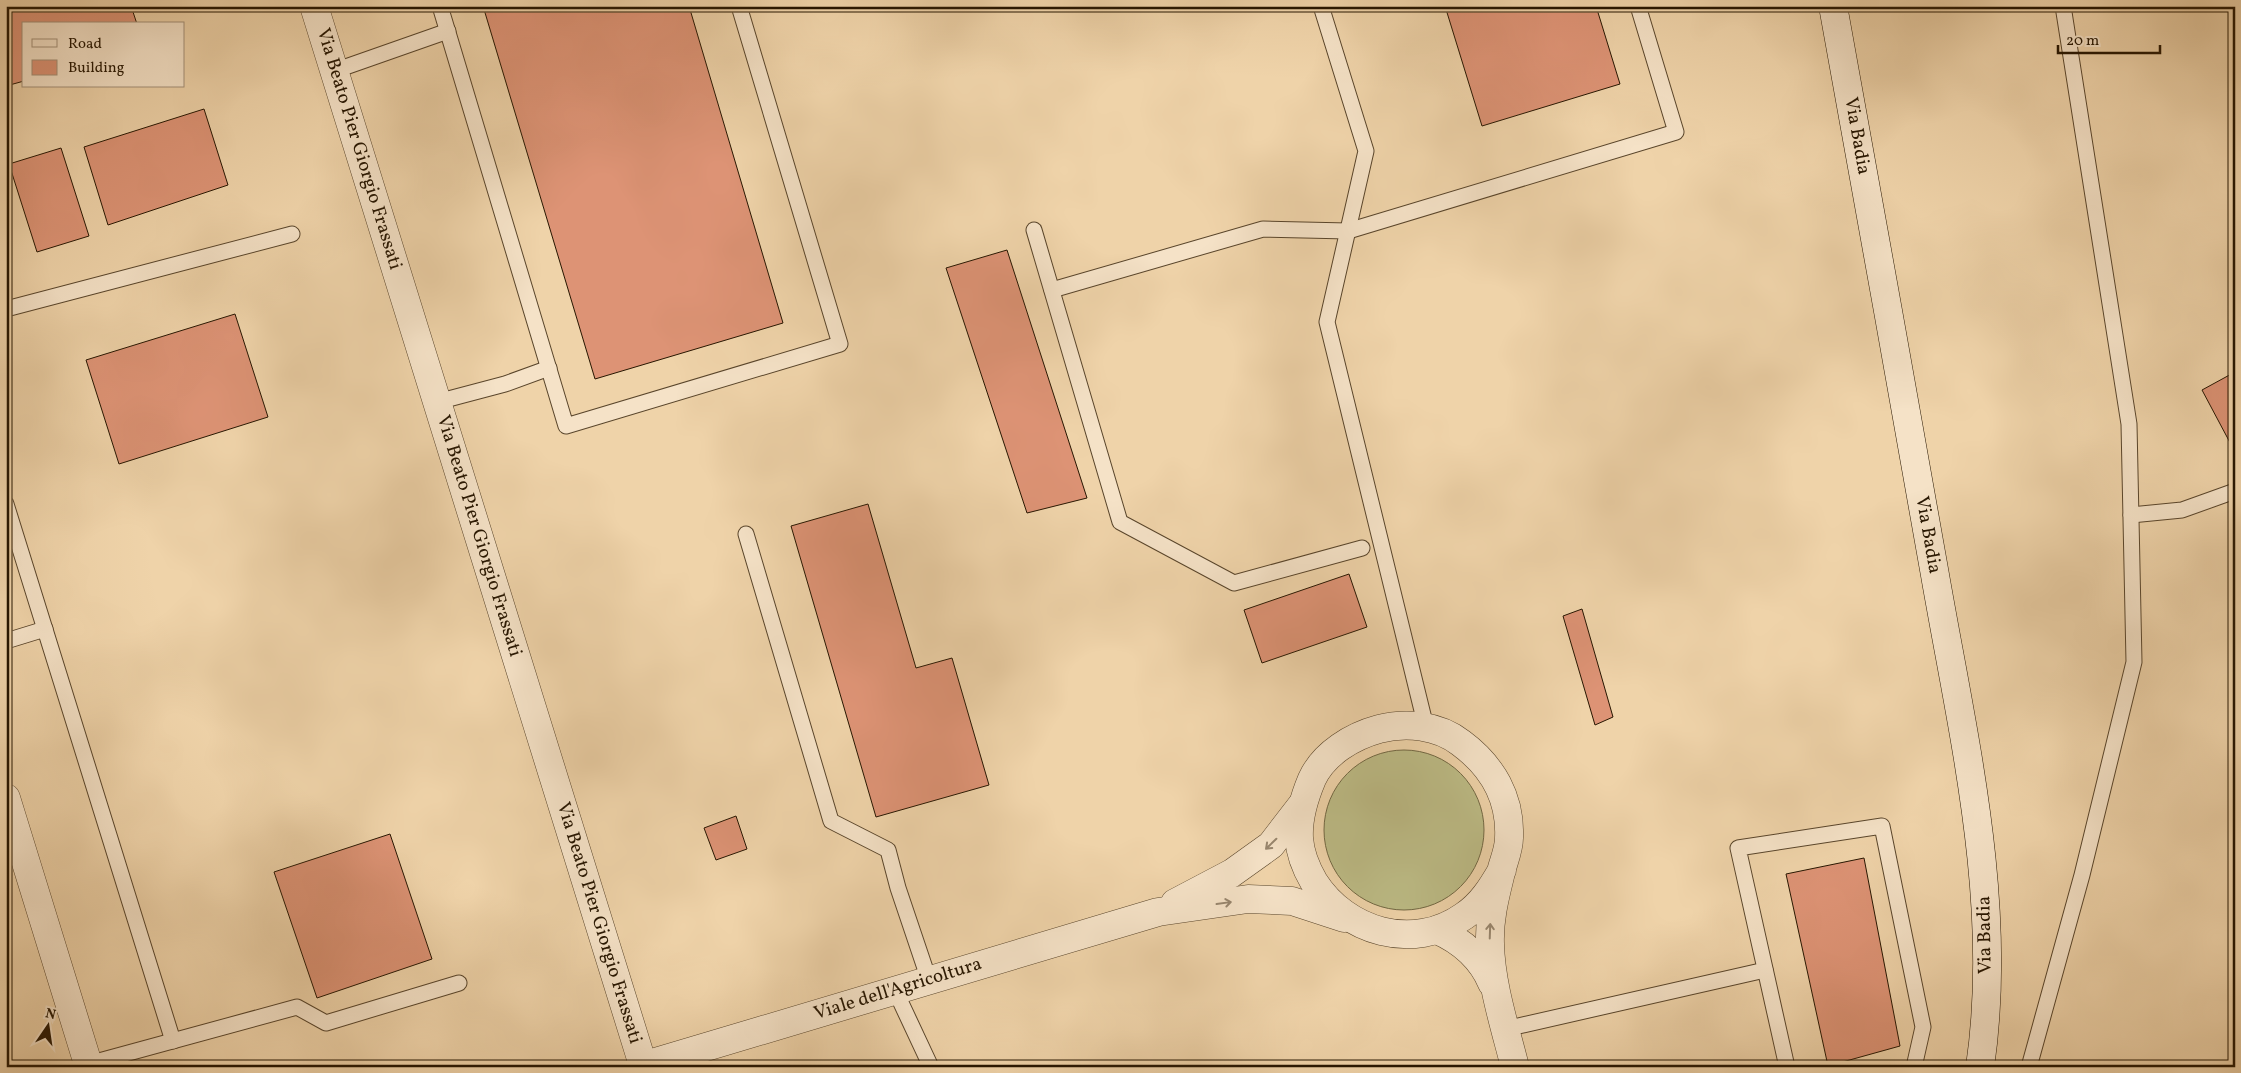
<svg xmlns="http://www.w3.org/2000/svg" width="2241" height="1073" font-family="Vollkorn,serif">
	<rect width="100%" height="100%" fill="#efd3a9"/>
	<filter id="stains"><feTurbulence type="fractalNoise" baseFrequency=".004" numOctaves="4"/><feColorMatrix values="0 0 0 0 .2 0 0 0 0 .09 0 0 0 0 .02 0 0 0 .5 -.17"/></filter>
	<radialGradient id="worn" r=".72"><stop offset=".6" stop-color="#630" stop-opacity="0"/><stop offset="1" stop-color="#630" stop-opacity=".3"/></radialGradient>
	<circle fill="#bcbb85" stroke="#726843" cx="1404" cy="830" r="80"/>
	<g fill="#dd9375" stroke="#271601">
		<path d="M 6,6 L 131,6 L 137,24 L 24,24 L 24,81 L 6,86 Z"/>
		<path d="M 483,6 L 689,6 L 783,323 L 595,379 Z"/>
		<path d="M 1445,6 L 1596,6 L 1620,84 L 1482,126 Z"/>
		<path d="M 204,109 L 228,185 L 108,225 L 84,147 Z"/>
		<path d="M 61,148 L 89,236 L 37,252 L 9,164 Z"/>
		<path d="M 1007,250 L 1087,498 L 1027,513 L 946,268 Z"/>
		<path d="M 235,314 L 268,417 L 119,464 L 86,360 Z"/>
		<path d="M 2235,372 L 2235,452 L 2202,390 Z"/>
		<path d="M 868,504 L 916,668 L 952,658 L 989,785 L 876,817 L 791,526 Z"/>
		<path d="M 1349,574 L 1367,627 L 1262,663 L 1244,610 Z"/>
		<path d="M 1582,609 L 1613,717 L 1595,725 L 1563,616 Z"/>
		<path d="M 736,816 L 747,849 L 716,860 L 704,828 Z"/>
		<path d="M 390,834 L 432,959 L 317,998 L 274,872 Z"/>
		<path d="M 1864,858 L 1900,1046 L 1828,1066 L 1786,874 Z"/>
	</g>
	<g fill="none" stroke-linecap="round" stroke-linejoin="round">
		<defs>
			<g id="service">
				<path d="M 440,6 L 566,426 L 840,344 L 739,6"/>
				<path d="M 1321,6 L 1366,151 L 1327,322 L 1426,727"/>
				<path d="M 334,71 L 448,31"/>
				<path d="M 1034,230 L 1120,522 L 1234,583 L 1362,548"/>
				<path d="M 1052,290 L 1263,229 L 1348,231 L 1676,132 L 1638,6"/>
				<path d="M 6,309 L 292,234"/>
				<path d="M 437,402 L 505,384 L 549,368"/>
				<path d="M 6,504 L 173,1041"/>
				<path d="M 2131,515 L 2182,510 L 2235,491"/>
				<path d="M 746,534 L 831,821 L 888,850 L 898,888 L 929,980"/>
				<path d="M 6,641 L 45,629"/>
				<path d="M 895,990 L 931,1067"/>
				<path d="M 1505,1029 L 1765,970"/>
				<path d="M 88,1064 L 297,1007 L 326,1023 L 459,983"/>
				<path d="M 1787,1067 L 1738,848 L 1882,826 L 1923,1027 L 1914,1067"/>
				<path d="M 2029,1067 L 2082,875 L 2134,662 L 2129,424 L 2063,6"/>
			</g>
			<g id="minor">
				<path d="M 314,6 L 643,1065"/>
				<path d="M 6,798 L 89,1067"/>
				<path d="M 1502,870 C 1492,887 1482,904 1464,916 C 1413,952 1346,932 1314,882 C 1307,870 1300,853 1299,838 C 1298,817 1304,798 1312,779 C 1324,753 1353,736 1379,729 C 1406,722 1438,725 1461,743 C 1492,766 1511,798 1509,838 C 1509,848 1505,858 1502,868 C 1496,893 1489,917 1490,944 C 1491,985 1505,1027 1515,1067"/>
				<path d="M 1175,903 L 1232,873 L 1271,845 L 1301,806"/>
				<path d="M 1437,930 C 1462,941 1481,957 1492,983"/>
				<path d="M 639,1067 L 1158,912 L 1248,899 L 1292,901 L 1344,918"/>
			</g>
			<path id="secondary" d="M 1833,6 C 1868,196 1901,385 1935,575 C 1963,736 2004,903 1980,1067"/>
		</defs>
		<use href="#service" stroke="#59452b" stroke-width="17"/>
		<use href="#minor" stroke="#59452b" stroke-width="29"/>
		<use href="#secondary" stroke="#271601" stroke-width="29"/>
		<use href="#service" stroke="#f5e2c7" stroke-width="15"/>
		<use href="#minor" stroke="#f5e2c7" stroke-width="28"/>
		<use href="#secondary" stroke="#f5e2c7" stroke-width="28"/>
	</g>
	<defs><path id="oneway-shaft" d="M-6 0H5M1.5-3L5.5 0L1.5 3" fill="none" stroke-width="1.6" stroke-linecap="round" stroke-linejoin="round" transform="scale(1.25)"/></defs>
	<g stroke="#98866e">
		<use href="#oneway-shaft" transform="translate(1271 844) rotate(136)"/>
		<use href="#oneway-shaft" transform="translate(1224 903) rotate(-8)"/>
		<use href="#oneway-shaft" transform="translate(1490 931) rotate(-88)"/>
	</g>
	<g text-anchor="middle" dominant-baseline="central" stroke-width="4" stroke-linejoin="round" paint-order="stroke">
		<g font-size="19" fill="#271601" stroke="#f5e2c7">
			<text transform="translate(1857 136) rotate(80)">Via Badia</text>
			<text transform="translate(359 149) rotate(73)">Via Beato Pier Giorgio Frassati</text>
			<text transform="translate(1928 535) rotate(80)">Via Badia</text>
			<text transform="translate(479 536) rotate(73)">Via Beato Pier Giorgio Frassati</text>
			<text transform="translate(599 923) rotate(73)">Via Beato Pier Giorgio Frassati</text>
			<text transform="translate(1985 935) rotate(-91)">Via Badia</text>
			<text transform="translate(898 989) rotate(-17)">Viale dell'Agricoltura</text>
		</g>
	</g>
	<rect width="2241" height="1073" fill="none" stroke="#efd3a9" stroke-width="25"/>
	<rect x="8" y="8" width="2226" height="1058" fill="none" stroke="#271601" stroke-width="2.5"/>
	<rect x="12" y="12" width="2216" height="1048" fill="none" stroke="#271601"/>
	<rect x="22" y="22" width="162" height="65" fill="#f5e2c7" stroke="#a39078"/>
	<rect x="32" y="39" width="25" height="8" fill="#f5e2c7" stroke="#a39078"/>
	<text x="68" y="48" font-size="15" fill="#271601">Road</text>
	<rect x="32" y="60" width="25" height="15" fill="#dd9375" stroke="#a39078"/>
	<text x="68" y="72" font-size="15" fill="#271601">Building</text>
	<g transform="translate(48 1026) rotate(13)" stroke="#f5e2c7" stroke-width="4" paint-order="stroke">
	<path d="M0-4L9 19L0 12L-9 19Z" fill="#271601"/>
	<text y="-8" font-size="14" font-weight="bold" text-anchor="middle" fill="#271601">N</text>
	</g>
	<path d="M2058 45v8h102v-8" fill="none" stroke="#271601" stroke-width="2.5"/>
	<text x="2066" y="45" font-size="15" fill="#271601" stroke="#f5e2c7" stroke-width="4" paint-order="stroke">20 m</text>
	<rect width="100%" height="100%" filter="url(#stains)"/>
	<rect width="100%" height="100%" fill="url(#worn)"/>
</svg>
